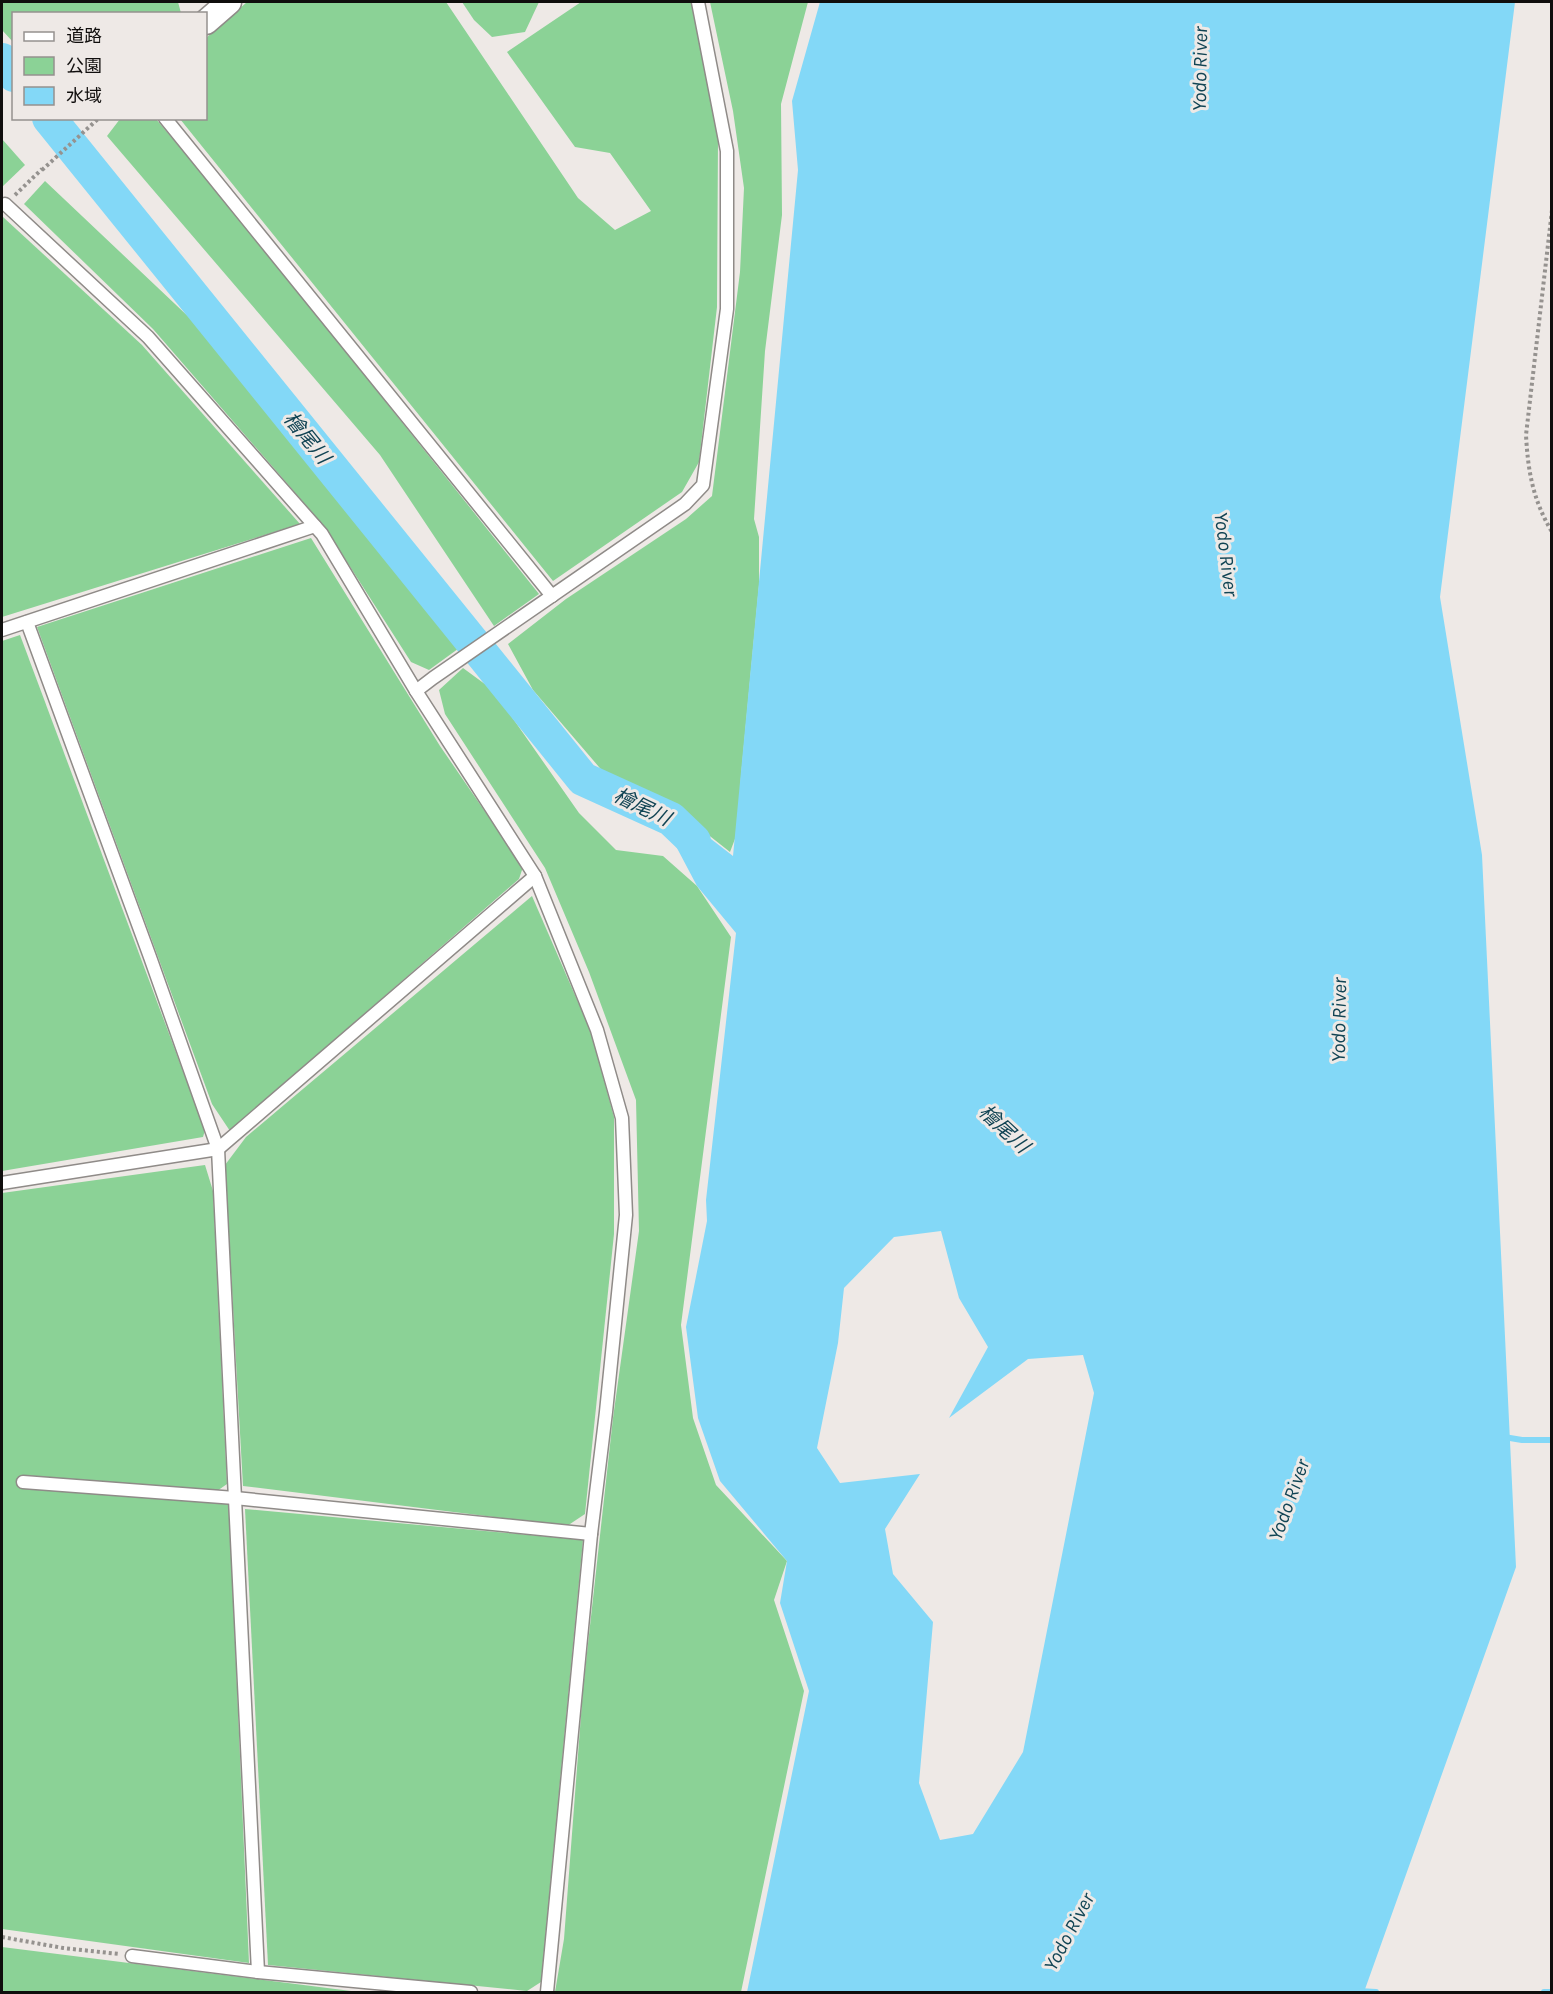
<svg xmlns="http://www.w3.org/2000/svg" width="1553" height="1994" font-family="Karla,'Noto Sans JP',sans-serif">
	<rect width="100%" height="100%" fill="#eee9e6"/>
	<g fill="#8bd296">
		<path d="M 2,2 L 178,2 L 181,13 L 14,14 L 13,42 L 2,30 Z"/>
		<path d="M 247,2 L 446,2 L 578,198 L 615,230 L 651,211 L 610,153 L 575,147 L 507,52 L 581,2 L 692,2 L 718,140 L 717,307 L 699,462 L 682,492 L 553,581 L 180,119 L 206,118 L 206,38 Z"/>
		<path d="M 462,2 L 539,2 L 525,32 L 492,37 L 474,20 Z"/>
		<path d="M 710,2 L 808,2 L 781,104 L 782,215 L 765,351 L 754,519 L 759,537 L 759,585 L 741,776 L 738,831 L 730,852 L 682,814 L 605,774 L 533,690 L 508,644 L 566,599 L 686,519 L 712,496 L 740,272 L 744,188 L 733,111 Z"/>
		<path d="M 120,119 L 156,119 L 231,208 L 539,594 L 494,626 L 380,455 L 107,136 Z"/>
		<path d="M 2,139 L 25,165 L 2,187 Z"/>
		<path d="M 45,181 L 212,339 L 374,534 L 462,646 L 429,670 L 411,662 L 324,526 L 153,329 L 24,204 Z"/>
		<path d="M 3,217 L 142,345 L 300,524 L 2,617 Z"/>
		<path d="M 311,538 L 440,746 L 523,867 L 519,879 L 230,1131 L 212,1104 L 37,627 Z"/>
		<path d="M 20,635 L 205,1130 L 203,1137 L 2,1171 L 2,641 Z"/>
		<path d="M 463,668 L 493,690 L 579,813 L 616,850 L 663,856 L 697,886 L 731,937 L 681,1325 L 693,1418 L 716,1485 L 787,1561 L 774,1600 L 804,1691 L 741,1992 L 555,1992 L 564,1939 L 583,1689 L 613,1418 L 639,1231 L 636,1100 L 589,972 L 545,868 L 445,714 L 439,690 Z"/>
		<path d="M 532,896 L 591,1032 L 614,1117 L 614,1234 L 585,1514 L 567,1526 L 243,1486 L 225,1165 L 246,1137 Z"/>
		<path d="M 205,1165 L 213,1191 L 227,1484 L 217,1491 L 20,1476 L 20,1488 L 229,1503 L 249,1963 L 2,1929 L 2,1193 Z"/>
		<path d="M 245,1509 L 583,1540 L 541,1982 L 527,1991 L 268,1965 Z"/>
		<path d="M 2,1947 L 359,1992 L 2,1992 Z"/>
	</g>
	<path fill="#83d8f7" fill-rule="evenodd" d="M 820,2 L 1515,2 L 1440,597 L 1482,855 L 1516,1567 L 1364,1992 L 747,1992 L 809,1691 L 780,1603 L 787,1561 L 720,1481 L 698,1418 L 686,1327 L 707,1221 L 706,1200 L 736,933 L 697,886 L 659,814 L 656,802 L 671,808 L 733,856 L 798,170 L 792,101 ZM 941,1231 L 959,1298 L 988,1347 L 949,1418 L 1028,1359 L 1083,1355 L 1094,1393 L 1023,1752 L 973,1834 L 940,1840 L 919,1783 L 933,1622 L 893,1574 L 885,1529 L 920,1474 L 840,1483 L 817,1448 L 838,1343 L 844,1288 L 894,1237 Z"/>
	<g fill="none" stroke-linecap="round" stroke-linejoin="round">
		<g stroke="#83d8f7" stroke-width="6">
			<path d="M 1504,1437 L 1522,1440 L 1552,1440"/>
			<path d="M 1359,1991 L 1376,1992"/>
			<path d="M 1544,1992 L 1552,1992"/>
		</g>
		<g stroke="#83d8f7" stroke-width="34">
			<path d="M 2,60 L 14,75"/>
			<path d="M 49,118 L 583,779 L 671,819 L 694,841"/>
		</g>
		<defs>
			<g id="lane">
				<path d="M 165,118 L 552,596"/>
				<path d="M 5,204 L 148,337 L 322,534 L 416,691"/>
				<path d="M 27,622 L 150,957 L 218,1149 L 258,1972"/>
				<path d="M 2,630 L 315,526"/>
				<path d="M 2,1183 L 218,1149 L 535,876"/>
				<path d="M 23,1482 L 235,1498 L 591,1534"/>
				<path d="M 132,1956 L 258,1972 L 471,1992"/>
				<path d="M 547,1992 L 591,1534 L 606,1412 L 626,1215 L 622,1118 L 597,1030 L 535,876 L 416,691 L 433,678 L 685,504 L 703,485 L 727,309 L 727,151 L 698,2"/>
			</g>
			<path id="street" d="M 206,22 L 229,2"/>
		</defs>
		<use href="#lane" stroke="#8f8b88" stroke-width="15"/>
		<use href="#street" stroke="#8f8b88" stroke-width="27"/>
		<g stroke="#95928f" stroke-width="4" stroke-dasharray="3 3" stroke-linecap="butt">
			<path d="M 42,170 L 99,118"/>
			<path d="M 15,195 L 42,169"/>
			<path d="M 1552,210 L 1526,435 C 1528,472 1533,500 1552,532"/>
			<path d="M 2,1937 L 63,1948 L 119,1954"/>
		</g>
		<use href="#lane" stroke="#fff" stroke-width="12"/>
		<use href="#street" stroke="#fff" stroke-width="24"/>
	</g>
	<g text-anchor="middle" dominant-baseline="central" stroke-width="6" stroke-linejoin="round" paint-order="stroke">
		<g font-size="20" font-style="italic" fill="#114454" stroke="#eee9e6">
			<text transform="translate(1200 69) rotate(-89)">Yodo River</text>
			<text transform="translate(307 438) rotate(51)">檜尾川</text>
			<text transform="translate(1226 554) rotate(83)">Yodo River</text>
			<text transform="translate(642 807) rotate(26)">檜尾川</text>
			<text transform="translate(1339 1020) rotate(-89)">Yodo River</text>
			<text transform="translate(1004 1129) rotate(43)">檜尾川</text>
			<text transform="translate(1289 1500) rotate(-70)">Yodo River</text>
			<text transform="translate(1069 1932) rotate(-62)">Yodo River</text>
		</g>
	</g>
	<rect width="1553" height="1994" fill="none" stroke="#100e0d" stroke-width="6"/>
	<rect x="12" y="12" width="195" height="108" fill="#eee9e6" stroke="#95918f" stroke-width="1.5"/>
	<rect x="24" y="32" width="30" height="9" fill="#ffffff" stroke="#95918f" stroke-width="1.5"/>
	<text x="66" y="42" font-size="18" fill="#100e0d">道路</text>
	<rect x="24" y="57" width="30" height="18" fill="#8bd296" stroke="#95918f" stroke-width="1.5"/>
	<text x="66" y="72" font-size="18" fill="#100e0d">公園</text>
	<rect x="24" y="87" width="30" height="18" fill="#83d8f7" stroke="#95918f" stroke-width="1.5"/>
	<text x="66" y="102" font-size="18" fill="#100e0d">水域</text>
</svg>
